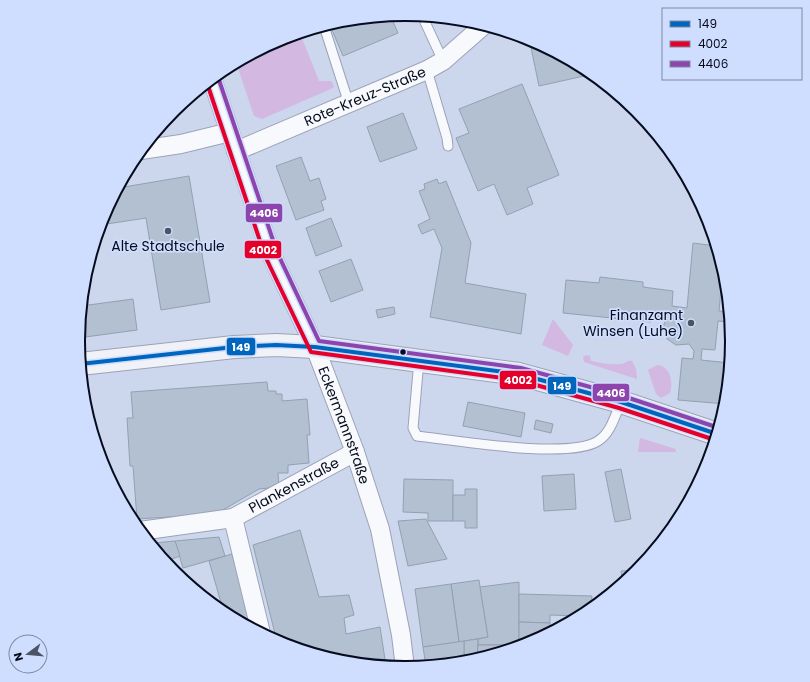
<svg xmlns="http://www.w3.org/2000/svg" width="810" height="682" font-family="Poppins,sans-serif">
	<rect width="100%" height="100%" fill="#ccd6ed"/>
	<g fill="#d3b8e1">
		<path d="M 300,33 L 319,81 L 331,81 L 334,86 L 333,88 L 262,119 L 254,116 L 236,62 L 280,39 Z"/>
		<path d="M 553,319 L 573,345 L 568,356 L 542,345 Z"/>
		<path d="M 586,355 L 590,356 L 591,361 C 600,363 611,365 620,364 C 626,364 626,360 632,361 L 636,369 L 637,379 L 584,362 L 583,357 Z"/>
		<path d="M 657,365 C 671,366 673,383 670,393 L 661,398 L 656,394 L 648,370 Z"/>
		<path d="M 640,438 L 676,449 L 676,452 L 638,452 Z"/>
	</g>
	<g fill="#b3c0d2" stroke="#93a0b2">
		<path d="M 390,15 L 398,33 L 343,56 L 330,25 L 341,20 Z"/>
		<path d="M 529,38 L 587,69 L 593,74 L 539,86 Z"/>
		<path d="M 522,84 L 559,175 L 527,188 L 533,204 L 507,215 L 494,184 L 478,191 L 456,138 L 469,133 L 459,109 Z"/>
		<path d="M 403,113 L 417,149 L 380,162 L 367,127 Z"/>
		<path d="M 301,157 L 310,181 L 319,178 L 326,199 L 321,201 L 324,210 L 296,220 L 276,166 Z"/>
		<path d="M 189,176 L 210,302 L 161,310 L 146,218 L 100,225 L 103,216 L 118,188 Z"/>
		<path d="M 437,179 L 439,184 L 446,181 L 471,243 L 465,283 L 526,294 L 521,334 L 430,317 L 442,248 L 434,229 L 422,234 L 418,225 L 430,219 L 419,191 L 425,189 L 424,184 Z"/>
		<path d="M 331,218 L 342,246 L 316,256 L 306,228 Z"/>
		<path d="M 693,243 L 716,246 L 723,268 L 719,311 L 729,312 L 730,322 L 718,321 L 715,350 L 702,349 L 701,360 L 730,363 L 726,404 L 678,400 L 682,358 L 693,359 L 694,351 L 689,344 L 676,345 L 667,339 L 664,330 L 664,324 L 667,317 L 652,316 L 651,322 L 563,313 L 566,280 L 599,283 L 600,277 L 643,282 L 643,287 L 673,291 L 672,306 L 687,308 Z"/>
		<path d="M 351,259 L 363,290 L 331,302 L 319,271 Z"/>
		<path d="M 133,299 L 137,330 L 78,338 L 81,306 Z"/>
		<path d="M 394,307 L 395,314 L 378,318 L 376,310 Z"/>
		<path d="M 267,382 L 268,391 L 276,391 L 276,394 L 282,394 L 282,401 L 307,399 L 310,435 L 307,435 L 309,463 L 288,465 L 288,473 L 278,473 L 279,487 L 259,489 L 216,514 L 137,519 L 133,466 L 130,466 L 127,418 L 133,418 L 131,392 Z"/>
		<path d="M 468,402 L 525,413 L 521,437 L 463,426 Z"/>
		<path d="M 536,420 L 553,424 L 551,433 L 534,429 Z"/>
		<path d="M 621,469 L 631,519 L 615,522 L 605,472 Z"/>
		<path d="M 574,474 L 576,509 L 544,511 L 542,476 Z"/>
		<path d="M 404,479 L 453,480 L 453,521 L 428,521 L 428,513 L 403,512 Z"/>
		<path d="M 465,489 L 477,489 L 477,528 L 465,528 L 465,521 L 453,521 L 453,495 L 465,495 Z"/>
		<path d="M 426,519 L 447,559 L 408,566 L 398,521 Z"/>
		<path d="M 300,530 L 319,597 L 349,595 L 354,615 L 344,618 L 346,634 L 380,627 L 386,666 L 341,662 L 277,642 L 253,545 Z"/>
		<path d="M 219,537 L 225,556 L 183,568 L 175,541 Z"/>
		<path d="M 175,541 L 180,556 L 172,559 L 173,565 L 168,565 L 157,551 L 154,543 Z"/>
		<path d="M 232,554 L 253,624 L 248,626 L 224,613 L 209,561 Z"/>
		<path d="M 638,570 L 636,572 L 623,583 L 621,571 Z"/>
		<path d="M 479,580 L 488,637 L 459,642 L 451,584 Z"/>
		<path d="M 519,582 L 519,645 L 478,645 L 478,639 L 488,637 L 480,587 Z"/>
		<path d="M 451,584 L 459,642 L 423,647 L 415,589 Z"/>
		<path d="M 519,594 L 592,596 L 591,609 L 582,616 L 550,615 L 550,623 L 519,622 Z"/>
		<path d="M 519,622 L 550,623 L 550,632 L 530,643 L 519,645 Z"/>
		<path d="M 478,639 L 477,659 L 464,662 L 464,641 Z"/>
		<path d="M 464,641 L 464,662 L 426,666 L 423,647 Z"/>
		<path d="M 478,645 L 519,645 L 519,647 L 477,659 Z"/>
	</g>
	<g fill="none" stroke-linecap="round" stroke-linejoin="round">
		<defs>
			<g id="service">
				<path d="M 425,22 L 443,61"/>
				<path d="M 324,26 L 349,104"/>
				<path d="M 427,70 L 447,138 L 448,146"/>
				<path d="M 419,360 L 413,428 L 417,436 C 454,440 568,460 598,441 C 611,433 615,415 621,402"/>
			</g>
			<g id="minor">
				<path id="s1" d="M 212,79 L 271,254 L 315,347 L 355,452 L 380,529 L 401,635 L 405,668"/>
				<path d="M 141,150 L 181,144 L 230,132"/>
				<path id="s2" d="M 236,151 L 427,70 L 443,61 L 484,25"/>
				<path d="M 233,518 L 261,633"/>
				<path id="s3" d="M 140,531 L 233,518 L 355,452"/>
			</g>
			<path id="secondary" d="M 80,364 L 234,347 L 276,345 L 315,347 L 519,374 L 621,402 L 717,434"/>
		</defs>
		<use href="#service" stroke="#9ca3b7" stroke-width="11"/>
		<use href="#minor" stroke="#9ca3b7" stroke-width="20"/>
		<use href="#secondary" stroke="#9ca3b7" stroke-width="24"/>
		<use href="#service" stroke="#f7f9fc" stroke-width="9"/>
		<use href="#minor" stroke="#f7f9fc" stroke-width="18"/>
		<use href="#secondary" stroke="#f0f2f8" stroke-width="22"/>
		<defs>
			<path id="bus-1" d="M 80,364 L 234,347 L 276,345 L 315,347 L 519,374 L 621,402 L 717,434"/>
			<path id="bus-2" d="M 207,83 L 265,256 L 311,352 L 518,380 L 619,408 L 715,440"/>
			<path id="bus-3" d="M 218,77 L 277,252 L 319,341 L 521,368 L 623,396 L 719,428"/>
		</defs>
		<use href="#bus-1" stroke="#cfddfe" stroke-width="7"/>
		<use href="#bus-2" stroke="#cfddfe" stroke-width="7"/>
		<use href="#bus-3" stroke="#cfddfe" stroke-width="7"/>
		<use href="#bus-1" stroke="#0065bd" stroke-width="4"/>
		<use href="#bus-2" stroke="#e4002b" stroke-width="4"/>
		<use href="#bus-3" stroke="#8e44ad" stroke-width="4"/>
	</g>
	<g fill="#4b5366" stroke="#cfddfe" stroke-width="1.5">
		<circle cx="168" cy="231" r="4"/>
		<circle cx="691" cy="323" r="4"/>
	</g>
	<circle fill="#060c1e" stroke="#cfddfe" stroke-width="1.5" cx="403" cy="352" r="3.5"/>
	<g text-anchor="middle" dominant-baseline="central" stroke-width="3.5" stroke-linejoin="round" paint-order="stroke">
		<g font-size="14" fill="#060c1e" stroke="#cfddfe">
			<text stroke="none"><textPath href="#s2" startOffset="140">Rote-Kreuz-Straße</textPath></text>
			<text stroke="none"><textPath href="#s1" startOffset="371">Eckermannstraße</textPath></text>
			<text stroke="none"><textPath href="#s3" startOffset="163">Plankenstraße</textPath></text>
		</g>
		<g font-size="14" fill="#060c1e" stroke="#cfddfe">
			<text x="168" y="246">Alte Stadtschule</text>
			<text x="683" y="315" text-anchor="end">Finanzamt<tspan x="683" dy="16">Winsen (Luhe)</tspan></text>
		</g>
	</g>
	<path d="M0 0H810V682H0ZM85 341a320 320 0 1 1 640 0a320 320 0 1 1-640 0Z" fill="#cfddfe" fill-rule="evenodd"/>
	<path fill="none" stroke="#060c1e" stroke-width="2" d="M85 341a320 320 0 1 1 640 0a320 320 0 1 1-640 0Z"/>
	<g stroke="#cfddfe" stroke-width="1.5">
		<rect x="245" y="203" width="38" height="20" rx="4" fill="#8e44ad"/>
		<rect x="244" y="240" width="38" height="19" rx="4" fill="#e4002b"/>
		<rect x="226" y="337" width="30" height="19" rx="4" fill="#0065bd"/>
		<rect x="499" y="370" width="38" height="20" rx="4" fill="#e4002b"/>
		<rect x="547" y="376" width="30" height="19" rx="4" fill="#0065bd"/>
		<rect x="592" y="383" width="38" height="19" rx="4" fill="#8e44ad"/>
	</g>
	<g font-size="11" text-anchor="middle" font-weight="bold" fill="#fff">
		<text x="264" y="217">4406</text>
		<text x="263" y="254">4002</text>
		<text x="241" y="351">149</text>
		<text x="518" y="384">4002</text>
		<text x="562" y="390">149</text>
		<text x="611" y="397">4406</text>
	</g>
	<rect x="662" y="8" width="140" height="72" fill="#cfddfe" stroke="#7f89a4"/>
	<rect x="670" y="21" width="20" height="6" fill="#0065bd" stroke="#7f89a4"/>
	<text x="698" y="28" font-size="12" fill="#060c1e">149</text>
	<rect x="670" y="41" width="20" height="6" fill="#e4002b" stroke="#7f89a4"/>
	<text x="698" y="48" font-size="12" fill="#060c1e">4002</text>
	<rect x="670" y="61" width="20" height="6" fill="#8e44ad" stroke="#7f89a4"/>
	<text x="698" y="68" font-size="12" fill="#060c1e">4406</text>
	<g transform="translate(28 654) rotate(254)"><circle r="19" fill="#cfddfe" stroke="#7f89a4"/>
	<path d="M0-3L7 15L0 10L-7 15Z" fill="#4b5366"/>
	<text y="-6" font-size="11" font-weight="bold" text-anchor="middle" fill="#060c1e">N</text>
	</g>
</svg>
